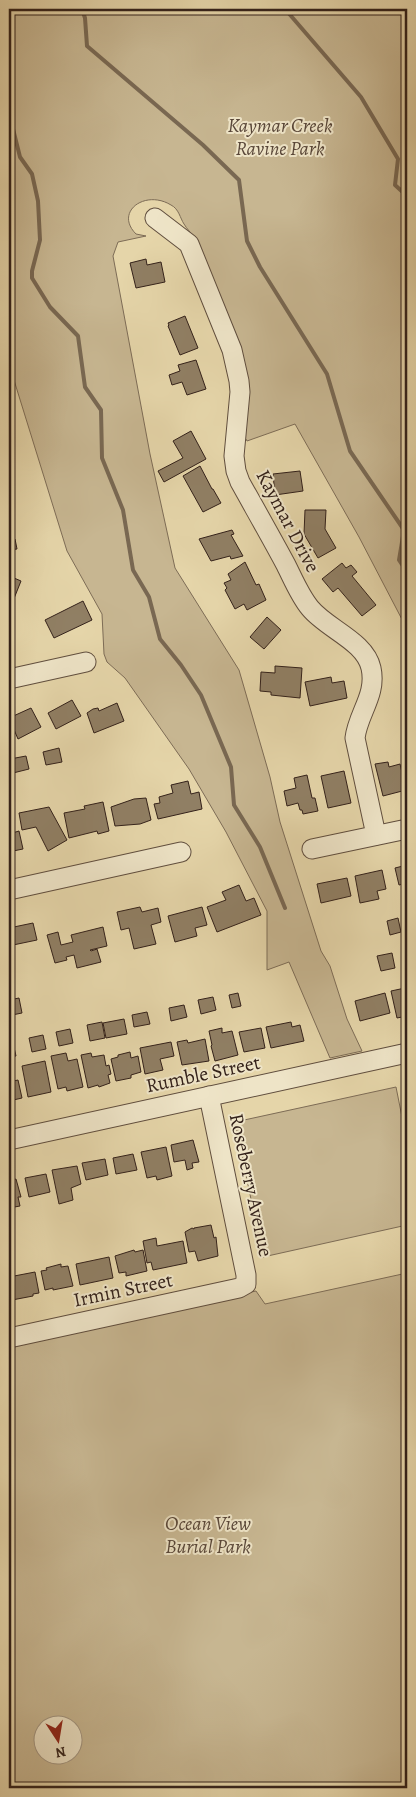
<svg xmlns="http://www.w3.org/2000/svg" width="416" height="1797" font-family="Alegreya,serif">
	<rect width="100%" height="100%" fill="#e5d5a9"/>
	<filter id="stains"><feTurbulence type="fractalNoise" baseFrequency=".004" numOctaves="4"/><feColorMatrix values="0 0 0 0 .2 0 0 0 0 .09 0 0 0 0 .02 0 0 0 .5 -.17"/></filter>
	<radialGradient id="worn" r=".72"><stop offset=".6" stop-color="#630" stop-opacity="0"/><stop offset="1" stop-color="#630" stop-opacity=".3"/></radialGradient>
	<g fill="#c7b691" stroke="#7d6c56" fill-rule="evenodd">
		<path d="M 9,9 L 407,9 L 407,629 L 359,537 L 295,424 L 247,441 L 246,439 L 241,441 L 243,430 L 194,237 C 191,233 187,229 184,224 C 180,218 179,209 171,205 C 145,189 114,212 136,234 L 146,236 L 118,242 L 113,256 L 150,454 L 175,568 L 239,670 L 270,777 L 280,822 L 321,951 L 330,966 L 347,1019 L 362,1051 L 330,1058 L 289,962 L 267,970 L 267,911 L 226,832 L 189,769 L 125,678 L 107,662 L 104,654 L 102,614 L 67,551 L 9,364 Z"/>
		<path d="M 396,1087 L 407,1142 L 407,1225 L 263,1257 L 235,1122 Z"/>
		<path d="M 407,1273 L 407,1788 L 9,1788 L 9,1345 L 256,1291 L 265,1304 ZM 42,1724 L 72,1724 L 72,1754 L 42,1754 Z"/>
	</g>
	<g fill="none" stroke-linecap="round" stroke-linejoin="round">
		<g stroke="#796852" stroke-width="4">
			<path d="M 82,9 L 85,18 L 87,46 L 203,145 L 239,180 L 247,241 L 260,267 L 327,374 L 350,451 L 404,530 L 399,560 L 407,572"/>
			<path d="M 285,9 L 361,97 L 398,159 L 395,185 L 407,196"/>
			<path d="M 9,56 L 13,78 L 13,129 L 20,157 L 32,174 L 38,201 L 40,240 L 32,271 L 32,278 L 50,307 L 78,336 L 85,387 L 101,410 L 102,458 L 123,510 L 133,570 L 149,597 L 160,639 L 181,665 L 201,695 L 231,767 L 234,805 L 260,847 L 285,908"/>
		</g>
	</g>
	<g fill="#907f64" stroke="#33211a">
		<path d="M 146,259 L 147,265 L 161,262 L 165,282 L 136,288 L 130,263 Z"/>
		<path d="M 185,316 L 198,348 L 180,355 L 168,326 L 169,325 L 168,323 Z"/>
		<path d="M 196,360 L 206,389 L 187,395 L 182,382 L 172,385 L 169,375 L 180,371 L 178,365 Z"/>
		<path d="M 191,431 L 206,459 L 164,482 L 158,471 L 183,458 L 173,441 Z"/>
		<path d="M 200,466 L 212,489 L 213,489 L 221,503 L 203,512 L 183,476 Z"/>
		<path d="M 300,471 L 303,491 L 275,495 L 273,474 Z"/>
		<path d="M 305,510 L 326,510 L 325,529 L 336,548 L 318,558 L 304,534 Z"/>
		<path d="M 232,530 L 234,534 L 231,535 L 243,556 L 231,559 L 230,556 L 211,561 L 199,539 Z"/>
		<path d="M 9,531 L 11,540 L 15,539 L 17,549 L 9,550 Z"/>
		<path d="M 245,562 L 256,585 L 259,584 L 266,600 L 247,610 L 244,604 L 235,609 L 225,590 L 227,588 L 224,583 L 231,580 L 228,574 Z"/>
		<path d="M 342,563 L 346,568 L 351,565 L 357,572 L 352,576 L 376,605 L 362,616 L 338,588 L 333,592 L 322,579 Z"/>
		<path d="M 9,572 L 12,574 L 14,578 L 21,581 L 11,606 L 9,605 Z"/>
		<path d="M 83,601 L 92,620 L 54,638 L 45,620 Z"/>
		<path d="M 267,617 L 281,630 L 264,649 L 250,637 Z"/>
		<path d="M 275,666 L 302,668 L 300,698 L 271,695 L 271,692 L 260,691 L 261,672 L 275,673 Z"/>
		<path d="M 331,677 L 332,683 L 344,681 L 347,698 L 310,706 L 305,682 Z"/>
		<path d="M 72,700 L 81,716 L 56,729 L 48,713 Z"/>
		<path d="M 117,703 L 124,721 L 94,733 L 87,713 L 93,709 L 98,708 L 99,711 Z"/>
		<path d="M 31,708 L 41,727 L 18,739 L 9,718 Z"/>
		<path d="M 59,748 L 62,762 L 46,765 L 43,752 Z"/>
		<path d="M 26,756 L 29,769 L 13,773 L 10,759 Z"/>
		<path d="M 388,762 L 389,767 L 400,764 L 406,790 L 383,796 L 375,764 Z"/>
		<path d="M 344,771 L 351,803 L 328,808 L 321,776 Z"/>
		<path d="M 307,775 L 312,798 L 315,798 L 318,811 L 303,814 L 302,810 L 300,810 L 298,803 L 287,806 L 284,791 L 296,788 L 294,778 Z"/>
		<path d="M 188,781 L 191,794 L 199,792 L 202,809 L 158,819 L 154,804 L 160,803 L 159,797 L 173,793 L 171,785 Z"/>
		<path d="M 146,798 L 151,820 L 140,824 L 115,826 L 111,807 L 134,799 Z"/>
		<path d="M 103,802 L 109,831 L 98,834 L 97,831 L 69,838 L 64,813 L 85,809 L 84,806 Z"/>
		<path d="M 49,807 L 67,840 L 48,851 L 36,827 L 22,830 L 19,813 Z"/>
		<path d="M 19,831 L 23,849 L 13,851 L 14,854 L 9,855 L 9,834 Z"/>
		<path d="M 407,865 L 407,883 L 399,885 L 395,868 Z"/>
		<path d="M 382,870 L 386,889 L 377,891 L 379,899 L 360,903 L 355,876 Z"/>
		<path d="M 347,878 L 351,896 L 321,903 L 317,884 Z"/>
		<path d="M 239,885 L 246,901 L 254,898 L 261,915 L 217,932 L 207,907 L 226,900 L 222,892 Z"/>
		<path d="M 140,907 L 142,912 L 158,908 L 161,922 L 151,925 L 156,944 L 134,949 L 129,928 L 121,930 L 117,912 Z"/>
		<path d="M 202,907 L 207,925 L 195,928 L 197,936 L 175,942 L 168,916 Z"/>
		<path d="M 398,918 L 401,932 L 390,935 L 387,921 Z"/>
		<path d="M 33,923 L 37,940 L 13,945 L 9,928 Z"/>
		<path d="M 103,927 L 107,946 L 90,950 L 91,951 L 97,949 L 101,962 L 77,968 L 74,955 L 66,957 L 67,960 L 55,963 L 47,935 L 58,932 L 61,945 L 73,942 L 71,935 Z"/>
		<path d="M 392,953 L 395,968 L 381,971 L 377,956 Z"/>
		<path d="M 407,982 L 407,1016 L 397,1018 L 391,991 L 405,988 L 404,983 Z"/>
		<path d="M 238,993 L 241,1006 L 232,1008 L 229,995 Z"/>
		<path d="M 385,993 L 390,1013 L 360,1021 L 355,1001 Z"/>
		<path d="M 213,997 L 216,1010 L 201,1014 L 198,1000 Z"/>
		<path d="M 19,998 L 22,1013 L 12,1015 L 9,1000 Z"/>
		<path d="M 184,1005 L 187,1017 L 171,1021 L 169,1008 Z"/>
		<path d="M 147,1012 L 150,1024 L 134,1027 L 132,1015 Z"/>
		<path d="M 124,1019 L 127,1034 L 106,1038 L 103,1023 Z"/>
		<path d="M 102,1022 L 105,1038 L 90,1041 L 87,1025 Z"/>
		<path d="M 291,1022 L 292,1027 L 300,1025 L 304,1041 L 271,1048 L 266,1027 Z"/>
		<path d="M 222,1028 L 222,1033 L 232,1031 L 238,1055 L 215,1061 L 211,1046 L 212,1045 L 209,1031 Z"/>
		<path d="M 261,1028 L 265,1048 L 244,1052 L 239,1032 Z"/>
		<path d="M 70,1029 L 73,1043 L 59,1046 L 56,1032 Z"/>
		<path d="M 43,1035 L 46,1049 L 32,1052 L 29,1038 Z"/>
		<path d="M 205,1039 L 209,1061 L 182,1065 L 177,1042 L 187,1040 L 188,1043 Z"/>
		<path d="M 171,1042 L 174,1056 L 160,1059 L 163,1070 L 145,1074 L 140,1048 Z"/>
		<path d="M 13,1043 L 16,1056 L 9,1057 L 9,1044 Z"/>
		<path d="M 130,1052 L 131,1058 L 138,1056 L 141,1072 L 131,1075 L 131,1078 L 116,1081 L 111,1059 L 118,1057 L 118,1055 Z"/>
		<path d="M 66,1053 L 68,1061 L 77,1059 L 83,1087 L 67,1091 L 66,1087 L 58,1089 L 51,1056 Z"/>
		<path d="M 91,1053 L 92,1057 L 104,1055 L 106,1066 L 109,1065 L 111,1074 L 108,1075 L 110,1083 L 99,1087 L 98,1085 L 88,1088 L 81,1055 Z"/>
		<path d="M 45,1061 L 51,1092 L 28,1097 L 22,1066 Z"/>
		<path d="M 18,1080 L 22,1098 L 9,1101 L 9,1082 Z"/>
		<path d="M 193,1140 L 199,1162 L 192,1163 L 193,1168 L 187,1170 L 185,1160 L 174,1162 L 171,1145 Z"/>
		<path d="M 166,1147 L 172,1176 L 157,1180 L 156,1176 L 147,1178 L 141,1152 Z"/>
		<path d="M 133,1154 L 137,1170 L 116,1174 L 113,1158 Z"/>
		<path d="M 105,1159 L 108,1175 L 86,1180 L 82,1163 Z"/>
		<path d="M 77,1166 L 81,1184 L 71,1188 L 73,1200 L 59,1204 L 52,1170 Z"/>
		<path d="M 46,1174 L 50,1192 L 29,1197 L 25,1178 Z"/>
		<path d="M 16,1179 L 21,1197 L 18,1197 L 20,1206 L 9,1208 L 9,1181 Z"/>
		<path d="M 211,1225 L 214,1238 L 216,1237 L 218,1256 L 198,1261 L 195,1251 L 189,1252 L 185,1232 L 192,1228 L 194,1229 L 194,1228 Z"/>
		<path d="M 156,1238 L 157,1246 L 183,1241 L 187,1263 L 153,1270 L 151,1262 L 147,1263 L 143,1241 Z"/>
		<path d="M 134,1250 L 135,1252 L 143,1250 L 147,1271 L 126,1276 L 126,1272 L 119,1273 L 115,1256 Z"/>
		<path d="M 109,1257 L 113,1278 L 80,1285 L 76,1264 Z"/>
		<path d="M 61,1264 L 61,1267 L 68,1266 L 73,1286 L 53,1290 L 53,1288 L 45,1290 L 41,1271 L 47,1270 L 46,1268 Z"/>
		<path d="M 35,1272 L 39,1293 L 33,1294 L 33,1296 L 12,1300 L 9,1277 Z"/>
	</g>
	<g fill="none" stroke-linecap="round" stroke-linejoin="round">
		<defs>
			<g id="minor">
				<path d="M 155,218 L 189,244 L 232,350 L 239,381 L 240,392 L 234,456 L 236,471 L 240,482 C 255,509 271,537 286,565 C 293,579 300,596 310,608 C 327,629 365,641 371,668 C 377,695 358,713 355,738 L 376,835"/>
				<path d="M 9,679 L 86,662"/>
				<path d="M 312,849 L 407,829"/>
				<path d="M 9,890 L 181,852"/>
				<path d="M 9,1140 L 407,1053"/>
				<path d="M 9,1338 L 239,1288 L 246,1284 L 246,1275 L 209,1096"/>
			</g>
		</defs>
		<use href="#minor" stroke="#604e3e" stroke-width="21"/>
		<use href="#minor" stroke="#eee4c7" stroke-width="19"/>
	</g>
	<g text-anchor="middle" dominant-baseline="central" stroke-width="4" stroke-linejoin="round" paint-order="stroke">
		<g font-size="20" font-style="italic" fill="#584638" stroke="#eee4c7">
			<text x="280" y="125">Kaymar Creek<tspan x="280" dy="23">Ravine Park</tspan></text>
			<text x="208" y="1523">Ocean View<tspan x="208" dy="23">Burial Park</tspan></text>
		</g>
		<g font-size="20" fill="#33211a" stroke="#eee4c7">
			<text transform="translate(288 521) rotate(62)">Kaymar Drive</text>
			<text transform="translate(203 1074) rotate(-12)">Rumble Street</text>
			<text transform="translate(251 1185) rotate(78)">Roseberry Avenue</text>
			<text transform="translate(123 1290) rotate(-12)">Irmin Street</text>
		</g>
	</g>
	<rect width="416" height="1797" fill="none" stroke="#e5d5a9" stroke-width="30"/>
	<rect x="10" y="10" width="396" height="1777" fill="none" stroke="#33211a" stroke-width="2.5"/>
	<rect x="15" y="15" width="386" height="1767" fill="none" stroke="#33211a"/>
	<g transform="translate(58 1740) rotate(168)"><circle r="24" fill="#eee4c7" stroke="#a39682"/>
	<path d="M0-4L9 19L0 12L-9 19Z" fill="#8f2418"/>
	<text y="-8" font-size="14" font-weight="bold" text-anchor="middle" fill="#33211a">N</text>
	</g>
	<rect width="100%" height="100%" filter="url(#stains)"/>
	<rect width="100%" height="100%" fill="url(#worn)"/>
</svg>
